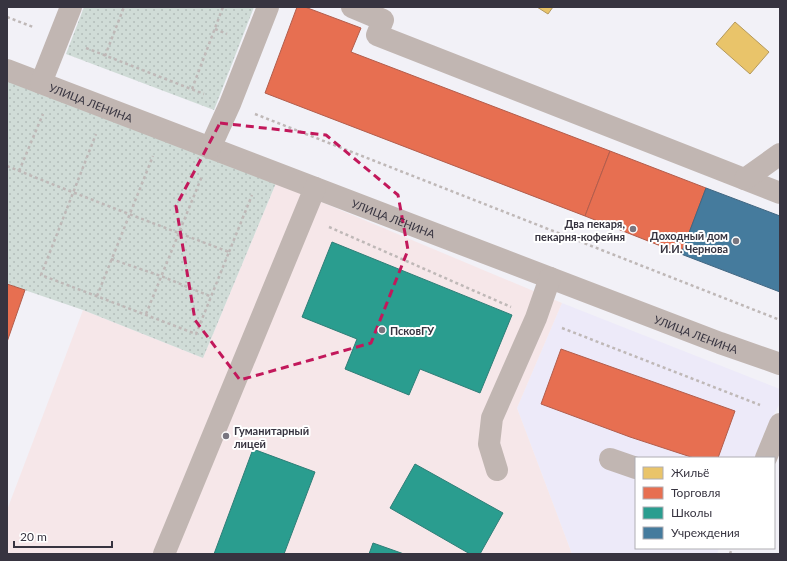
<svg xmlns="http://www.w3.org/2000/svg" width="787" height="561" font-family="Lato,sans-serif">
	<defs>
		<pattern id="park-dots" width="8" height="8" patternUnits="userSpaceOnUse"><rect width="8" height="8" fill="#d0dcd7"/><path d="M2 2h.1M6 6h.1" fill="none" stroke="#b3bdba" stroke-width="1.8" stroke-linecap="round"/></pattern>
	</defs>
	<rect width="100%" height="100%" fill="#f2f1f7"/>
	<path fill="#edeaf9" d="M 562,303 L 780,389 L 780,403 L 765,431 L 755,458 L 636,458 L 636,548 L 719,548 L 717,554 L 572,554 L 517,408 Z"/>
	<path fill="#f6e7e9" d="M 276,183 L 562,303 L 517,408 L 572,554 L 7,554 L 7,510 L 83,310 L 203,358 Z"/>
	<g fill="url(#park-dots)">
		<path d="M 84,7 L 254,7 L 214,110 L 66,54 Z"/>
		<path d="M 7,79 L 276,183 L 203,358 L 83,310 L 7,284 Z"/>
	</g>
	<g fill="#e9c46a" stroke="#b4995d">
		<path d="M 537,7 L 553,7 L 548,14 Z"/>
		<path d="M 735,22 L 769,52 L 750,74 L 716,44 Z"/>
	</g>
	<g fill="#e76f51" stroke="#b25d4c">
		<path d="M 297,7 L 305,7 L 361,28 L 351,52 L 610,151 L 585,216 L 265,93 Z"/>
		<path d="M 610,151 L 706,188 L 681,254 L 585,216 Z"/>
		<path d="M 7,284 L 25,290 L 7,342 Z"/>
		<path d="M 561,349 L 735,411 L 718,458 L 694,458 L 630,437 L 541,404 Z"/>
	</g>
	<g fill="#2a9d8f" stroke="#2e7e77">
		<path d="M 332,242 L 512,315 L 480,393 L 420,369 L 409,395 L 345,369 L 357,339 L 302,317 Z"/>
		<path d="M 253,449 L 315,472 L 284,554 L 214,554 Z"/>
		<path d="M 415,464 L 503,513 L 480,554 L 470,554 L 390,508 Z"/>
		<path d="M 373,543 L 404,554 L 369,554 Z"/>
	</g>
	<path fill="#457b9d" stroke="#416681" d="M 706,188 L 780,216 L 780,292 L 681,254 Z"/>
	<g fill="none" stroke-linecap="round" stroke-linejoin="round">
		<g stroke="#bfb8b7" stroke-width="2.5" stroke-dasharray="3 3" stroke-linecap="butt">
			<path d="M 7,17 L 33,27"/>
			<path d="M 215,29 L 227,34"/>
			<path d="M 86,48 L 204,94"/>
			<path d="M 105,56 L 124,7"/>
			<path d="M 192,89 L 223,7"/>
			<path d="M 255,114 L 780,320"/>
			<path d="M 7,166 C 81,196 155,224 229,252 L 196,334 L 41,275 L 96,134"/>
			<path d="M 19,171 L 43,114"/>
			<path d="M 329,227 L 511,307"/>
			<path d="M 229,252 L 252,195"/>
			<path d="M 111,259 L 161,276 L 212,297"/>
			<path d="M 97,296 L 153,156"/>
			<path d="M 146,314 L 202,176"/>
			<path d="M 562,328 L 760,405"/>
			<path d="M 730,554 L 732,548"/>
		</g>
		<g stroke="#c1b6b2" stroke-width="22">
			<path d="M 352,7 L 383,20 L 377,35 L 780,193"/>
			<path id="s1" d="M 7,70 L 720,343 L 780,364"/>
			<path d="M 41,83 L 71,7"/>
			<path d="M 210,148 L 230,104 L 268,7"/>
			<path d="M 745,179 L 780,154"/>
			<path d="M 766,458 L 780,424"/>
			<path d="M 610,459 L 636,468"/>
			<path d="M 497,470 L 489,444 L 492,418 L 536,318 L 550,278"/>
			<path d="M 164,554 L 315,188"/>
		</g>
	</g>
	<path fill="none" stroke="#c2185b" stroke-width="3" stroke-dasharray="8 5" stroke-linejoin="round" d="M 220,123 L 326,135 L 398,195 L 408,250 L 371,343 L 240,380 L 195,320 L 176,206 Z"/>
	<g fill="#787680" stroke="#fff" stroke-width="1.5">
		<circle cx="633" cy="229" r="4"/>
		<circle cx="736" cy="241" r="4"/>
		<circle cx="382" cy="330" r="4"/>
		<circle cx="226" cy="436" r="4"/>
	</g>
	<g text-anchor="middle" dominant-baseline="central" stroke-width="4" stroke-linejoin="round" paint-order="stroke">
		<g font-size="11" fill="#373440" stroke="#fff">
			<text stroke="none"><textPath href="#s1" startOffset="90">УЛИЦА ЛЕНИНА</textPath></text>
			<text stroke="none"><textPath href="#s1" startOffset="414">УЛИЦА ЛЕНИНА</textPath></text>
			<text stroke="none"><textPath href="#s1" startOffset="738">УЛИЦА ЛЕНИНА</textPath></text>
		</g>
		<g font-size="11" font-weight="bold" fill="#373440" stroke="#fff" text-anchor="end">
			<text x="625" y="223">Два пекаря,<tspan x="625" dy="13">пекарня-кофейня</tspan></text>
			<text x="728" y="235">Доходный дом<tspan x="728" dy="13">И.И. Чернова</tspan></text>
			<text x="390" y="330" text-anchor="start">ПсковГУ</text>
			<text x="234" y="430" text-anchor="start">Гуманитарный<tspan x="234" dy="13">лицей</tspan></text>
		</g>
	</g>
	<rect width="787" height="561" fill="none" stroke="#373440" stroke-width="16"/>
	<rect x="635" y="457" width="140" height="92" fill="#ffffff" stroke="#afaeb3"/>
	<rect x="643" y="467" width="20" height="12" fill="#e9c46a" stroke="#afaeb3"/>
	<text x="671" y="477" font-size="12" fill="#373440">Жильё</text>
	<rect x="643" y="487" width="20" height="12" fill="#e76f51" stroke="#afaeb3"/>
	<text x="671" y="497" font-size="12" fill="#373440">Торговля</text>
	<rect x="643" y="507" width="20" height="12" fill="#2a9d8f" stroke="#afaeb3"/>
	<text x="671" y="517" font-size="12" fill="#373440">Школы</text>
	<rect x="643" y="527" width="20" height="12" fill="#457b9d" stroke="#afaeb3"/>
	<text x="671" y="537" font-size="12" fill="#373440">Учреждения</text>
	<path d="M14 541v6h98v-6" fill="none" stroke="#373440" stroke-width="2"/>
	<text x="20" y="541" font-size="12" fill="#373440" stroke="#ffffff" stroke-width="3" paint-order="stroke">20 m</text>
</svg>
